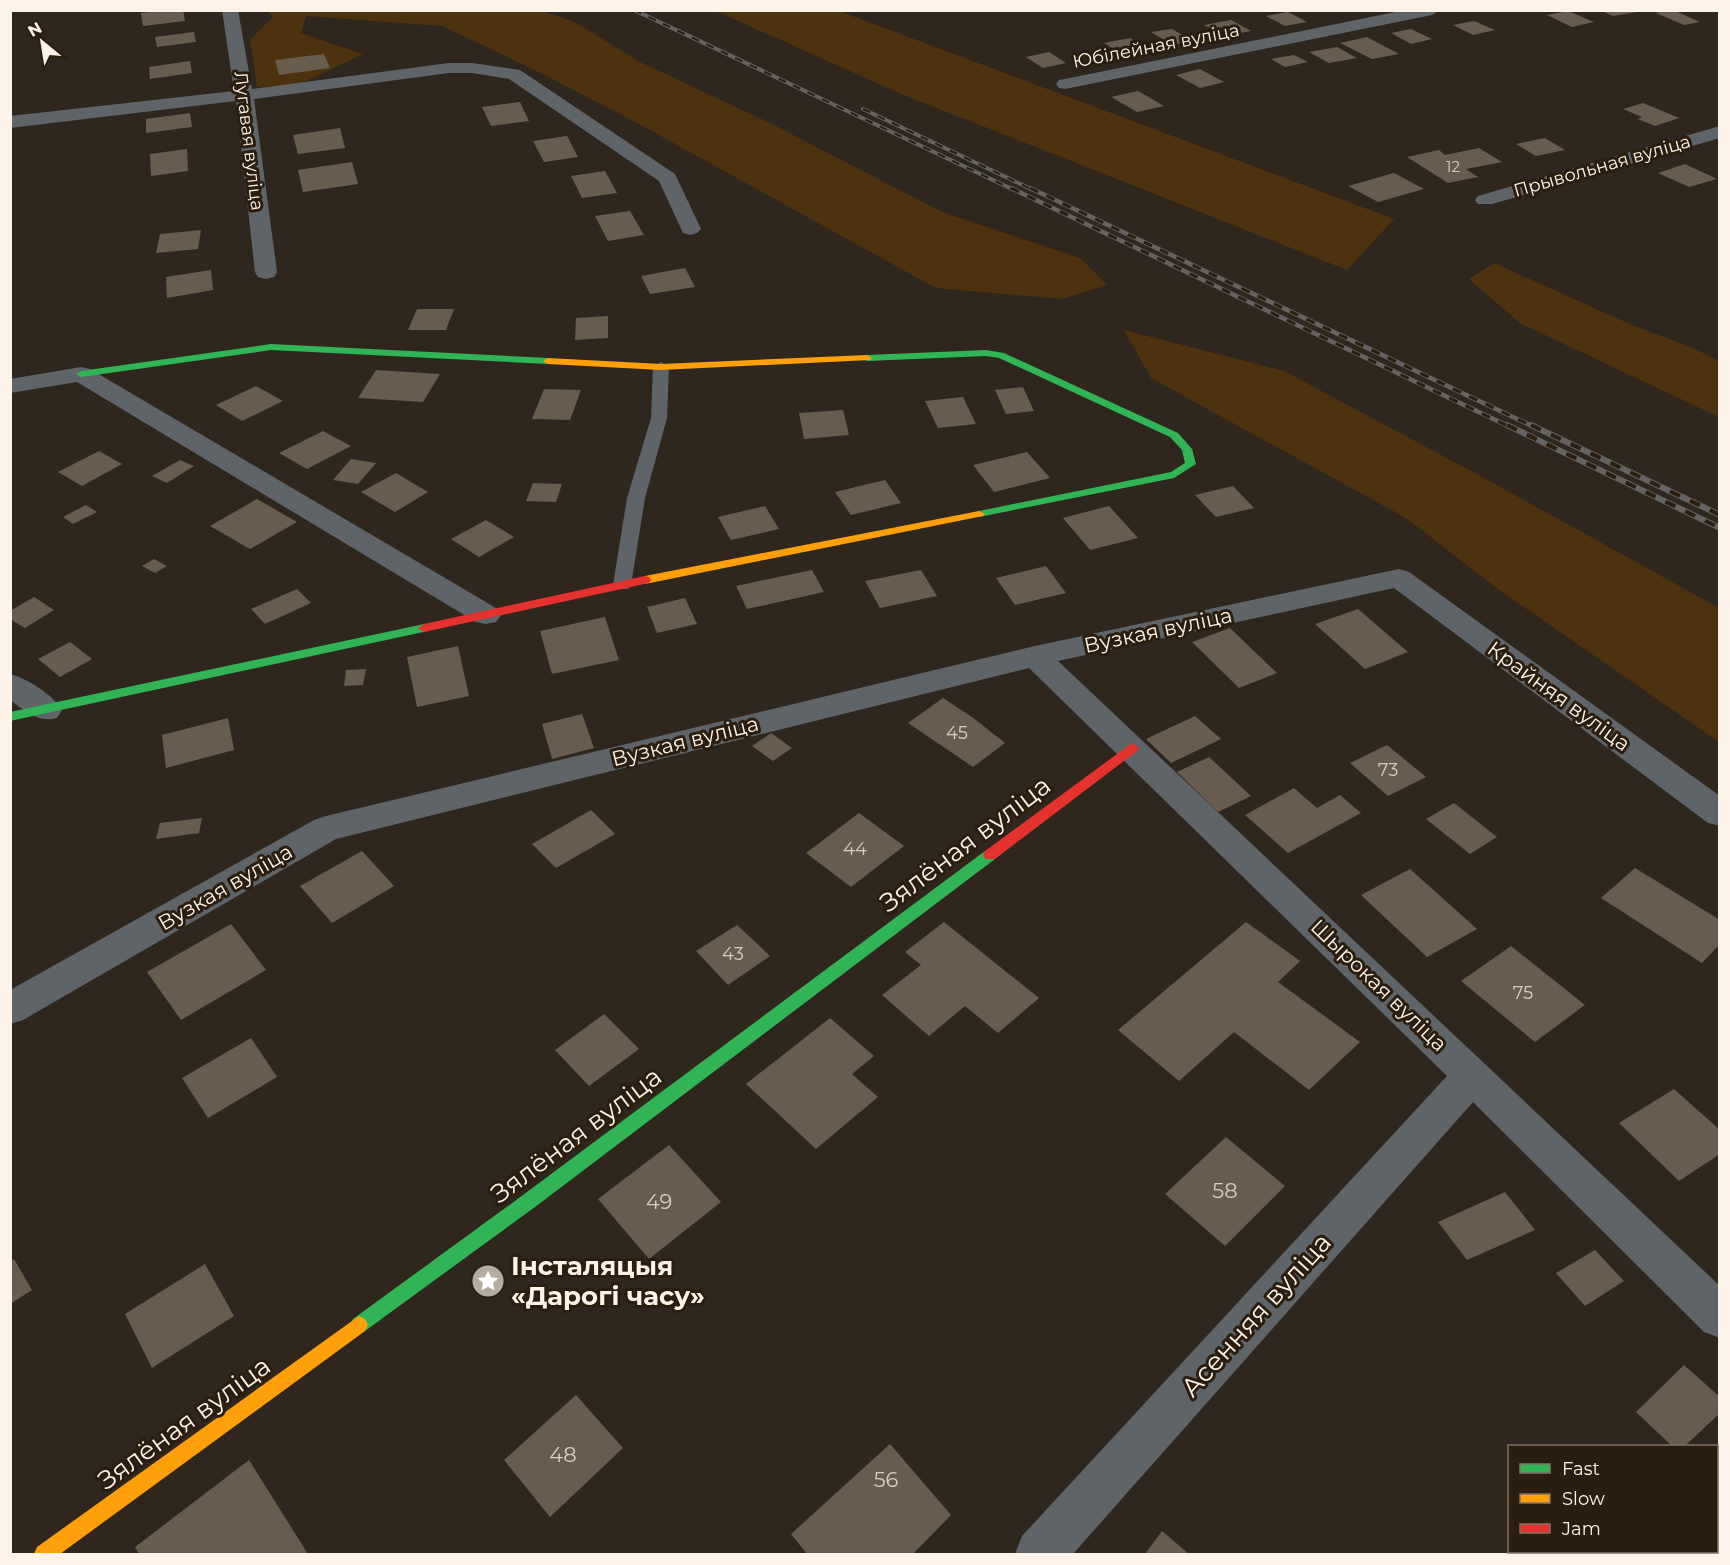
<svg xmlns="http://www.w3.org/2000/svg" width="1730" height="1565" font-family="Montserrat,sans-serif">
	<rect width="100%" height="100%" fill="#2f271e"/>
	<g fill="#4d320f">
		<path d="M 267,11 L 541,11 L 573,21 L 640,62 L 770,123 L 942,212 L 1080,258 L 1107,285 L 1062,299 L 936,288 L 639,124 L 543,74 L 442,26 L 306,16 L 301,33 L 363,54 L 300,84 L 257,87 L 250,40 L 273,17 Z"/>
		<path d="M 716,11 L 839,11 L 1394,219 L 1347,270 L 899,93 Z"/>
		<path d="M 1494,263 L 1632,325 L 1693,348 L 1719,361 L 1719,417 L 1520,323 L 1469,279 Z"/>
		<path d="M 1124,330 L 1284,371 L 1486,479 L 1719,608 L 1719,742 L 1498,589 L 1406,518 L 1151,378 Z"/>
	</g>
	<g fill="#685c4e">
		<path d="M 166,10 L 183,10 L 185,21 L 143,26 L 141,13 Z"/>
		<path d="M 1600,10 L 1637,10 L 1637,12 L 1613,16 Z"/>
		<path d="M 1667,10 L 1673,10 L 1700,22 L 1684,25 L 1656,13 Z"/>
		<path d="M 1568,11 L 1594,22 L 1572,27 L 1547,15 Z"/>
		<path d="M 1288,12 L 1307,22 L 1285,26 L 1266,16 Z"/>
		<path d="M 1231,20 L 1251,31 L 1224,36 L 1204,25 Z"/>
		<path d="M 1474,21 L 1495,30 L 1473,35 L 1453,25 Z"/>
		<path d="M 1172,29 L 1193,41 L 1172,45 L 1151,32 Z"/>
		<path d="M 1411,29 L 1432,39 L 1411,44 L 1391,33 Z"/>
		<path d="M 194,32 L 196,42 L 157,47 L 155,37 Z"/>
		<path d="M 1367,37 L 1399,54 L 1372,59 L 1340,43 Z"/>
		<path d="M 1130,38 L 1152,52 L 1127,57 L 1104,43 Z"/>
		<path d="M 1337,47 L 1357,58 L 1329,63 L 1309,52 Z"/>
		<path d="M 1049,52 L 1066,63 L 1043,68 L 1026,57 Z"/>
		<path d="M 324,54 L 330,68 L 279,75 L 275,60 Z"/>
		<path d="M 1294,55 L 1308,62 L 1285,67 L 1271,59 Z"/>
		<path d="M 190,61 L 192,73 L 150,79 L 149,67 Z"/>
		<path d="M 1200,69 L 1224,82 L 1200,88 L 1176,75 Z"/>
		<path d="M 1138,91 L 1164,106 L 1137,112 L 1111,97 Z"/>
		<path d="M 520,102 L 529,121 L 491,126 L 482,107 Z"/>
		<path d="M 1643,103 L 1679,118 L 1655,126 L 1638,119 L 1642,117 L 1623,109 Z"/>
		<path d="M 190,113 L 192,127 L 146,133 L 146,119 Z"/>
		<path d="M 340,128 L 345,148 L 298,154 L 293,135 Z"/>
		<path d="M 567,136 L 578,157 L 544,162 L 533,141 Z"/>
		<path d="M 1545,138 L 1565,150 L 1536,156 L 1516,144 Z"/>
		<path d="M 1479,148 L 1502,162 L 1466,169 L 1478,177 L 1448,183 L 1407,157 L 1439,150 L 1445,155 Z"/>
		<path d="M 187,149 L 188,171 L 151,176 L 150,154 Z"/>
		<path d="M 352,162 L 358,184 L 303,192 L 298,170 Z"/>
		<path d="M 1685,164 L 1717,179 L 1689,187 L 1658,173 Z"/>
		<path d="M 605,171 L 617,193 L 582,198 L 571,176 Z"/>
		<path d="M 1394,173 L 1424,189 L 1378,202 L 1348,186 Z"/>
		<path d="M 630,211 L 644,235 L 608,241 L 595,216 Z"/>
		<path d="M 201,230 L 198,249 L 156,253 L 160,234 Z"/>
		<path d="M 685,268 L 695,287 L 650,294 L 641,276 Z"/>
		<path d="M 211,270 L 213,290 L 167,298 L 166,277 Z"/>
		<path d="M 417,309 L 454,309 L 446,330 L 408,330 Z"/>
		<path d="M 608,316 L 608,338 L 575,340 L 576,318 Z"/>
		<path d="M 376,370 L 440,374 L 423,402 L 358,398 Z"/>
		<path d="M 256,386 L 283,401 L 242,421 L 216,405 Z"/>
		<path d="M 1023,387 L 1034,411 L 1006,414 L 995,390 Z"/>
		<path d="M 544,389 L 581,390 L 570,420 L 532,419 Z"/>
		<path d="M 963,397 L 976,424 L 938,428 L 925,401 Z"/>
		<path d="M 843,410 L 849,435 L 804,439 L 799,413 Z"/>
		<path d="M 323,431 L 351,446 L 307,469 L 279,453 Z"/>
		<path d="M 99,451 L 122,464 L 82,486 L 58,472 Z"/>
		<path d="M 1027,452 L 1050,478 L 994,492 L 973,465 Z"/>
		<path d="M 351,459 L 376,463 L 358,484 L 333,480 Z"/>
		<path d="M 180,460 L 194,466 L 167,483 L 152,476 Z"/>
		<path d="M 396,473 L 428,492 L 395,512 L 361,492 Z"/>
		<path d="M 885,480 L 901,503 L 851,515 L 835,492 Z"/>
		<path d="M 533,483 L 562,484 L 556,502 L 526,501 Z"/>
		<path d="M 1233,486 L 1254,508 L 1216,517 L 1195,495 Z"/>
		<path d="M 257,499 L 297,522 L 250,549 L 210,526 Z"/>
		<path d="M 86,505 L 97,512 L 73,524 L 63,517 Z"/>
		<path d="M 765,506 L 779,529 L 731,540 L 718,517 Z"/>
		<path d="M 1109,506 L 1138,538 L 1090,550 L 1063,518 Z"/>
		<path d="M 486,520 L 514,537 L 479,557 L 451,539 Z"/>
		<path d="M 154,559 L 167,566 L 155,573 L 142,566 Z"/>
		<path d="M 1046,566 L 1066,593 L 1015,605 L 996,578 Z"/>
		<path d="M 812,570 L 824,592 L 747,609 L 736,586 Z"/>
		<path d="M 921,570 L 937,596 L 880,608 L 865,581 Z"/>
		<path d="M 297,589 L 311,603 L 265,624 L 251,609 Z"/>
		<path d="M 34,597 L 54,610 L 25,628 L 10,619 L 10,611 Z"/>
		<path d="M 685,598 L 697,624 L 657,633 L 647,607 Z"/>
		<path d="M 1358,609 L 1408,652 L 1365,669 L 1315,624 Z"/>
		<path d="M 605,617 L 619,660 L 552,674 L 540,631 Z"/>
		<path d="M 1230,628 L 1277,673 L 1239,688 L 1192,642 Z"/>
		<path d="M 70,642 L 92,659 L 60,677 L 38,659 Z"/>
		<path d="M 458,646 L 469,696 L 417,707 L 407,657 Z"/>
		<path d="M 366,669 L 363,685 L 344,686 L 346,670 Z"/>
		<path d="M 943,698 L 972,717 L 1005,743 L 973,767 L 908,723 Z"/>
		<path d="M 582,714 L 594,748 L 552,759 L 542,724 Z"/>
		<path d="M 1195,716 L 1221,739 L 1171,763 L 1146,739 Z"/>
		<path d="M 228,718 L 234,750 L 166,768 L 162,735 Z"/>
		<path d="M 771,733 L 792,748 L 773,761 L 752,746 Z"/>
		<path d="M 1387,745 L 1426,777 L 1388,796 L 1350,763 Z"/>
		<path d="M 1209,757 L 1251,796 L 1218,812 L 1177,772 Z"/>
		<path d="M 1294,788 L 1317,808 L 1340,795 L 1361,813 L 1288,853 L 1245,815 Z"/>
		<path d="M 1454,803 L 1497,837 L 1470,854 L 1426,819 Z"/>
		<path d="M 591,810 L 615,834 L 556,868 L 532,844 Z"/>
		<path d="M 859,813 L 904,846 L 851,887 L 806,853 Z"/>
		<path d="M 202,818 L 199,833 L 156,839 L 160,823 Z"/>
		<path d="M 362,851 L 394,886 L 332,923 L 300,886 Z"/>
		<path d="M 1635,868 L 1720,920 L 1720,944 L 1702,963 L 1601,898 Z"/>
		<path d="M 1410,869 L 1477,929 L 1427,957 L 1361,895 Z"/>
		<path d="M 944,922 L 1039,998 L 998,1033 L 965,1006 L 929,1036 L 882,995 L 921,965 L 905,952 Z"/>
		<path d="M 1246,922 L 1300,961 L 1278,982 L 1360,1042 L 1309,1090 L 1234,1032 L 1179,1081 L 1118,1030 Z"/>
		<path d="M 231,924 L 266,970 L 181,1020 L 147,972 Z"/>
		<path d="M 737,925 L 770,956 L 728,985 L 696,951 Z"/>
		<path d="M 1511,946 L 1585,1005 L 1535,1042 L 1461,981 Z"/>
		<path d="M 604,1014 L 639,1049 L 589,1086 L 555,1050 Z"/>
		<path d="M 830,1018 L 874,1056 L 852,1074 L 878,1097 L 816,1149 L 746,1084 Z"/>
		<path d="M 251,1038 L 277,1077 L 208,1118 L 182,1078 Z"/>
		<path d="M 1674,1089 L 1720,1130 L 1720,1154 L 1679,1181 L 1619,1123 Z"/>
		<path d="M 1226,1137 L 1285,1186 L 1225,1246 L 1165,1194 Z"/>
		<path d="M 669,1145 L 721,1202 L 649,1259 L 598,1199 Z"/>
		<path d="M 1505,1192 L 1535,1230 L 1467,1260 L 1438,1222 Z"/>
		<path d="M 1595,1250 L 1624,1281 L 1585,1306 L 1556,1273 Z"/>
		<path d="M 14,1259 L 32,1290 L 10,1304 L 10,1262 Z"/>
		<path d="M 205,1264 L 234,1316 L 152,1368 L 125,1314 Z"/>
		<path d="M 1684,1365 L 1720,1397 L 1720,1413 L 1685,1446 L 1672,1446 L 1636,1412 Z"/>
		<path d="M 576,1395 L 623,1448 L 550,1517 L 504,1460 Z"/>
		<path d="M 890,1444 L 951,1515 L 913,1554 L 807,1554 L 791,1534 Z"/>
		<path d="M 249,1460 L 308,1554 L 139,1554 L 135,1547 Z"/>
		<path d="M 1162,1531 L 1189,1554 L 1145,1554 Z"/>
	</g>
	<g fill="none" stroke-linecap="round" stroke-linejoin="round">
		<path fill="#5e6468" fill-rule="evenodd" d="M 661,362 L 669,367 L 667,418 L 645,498 L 631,585 L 628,589 L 616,589 L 613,585 L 627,498 L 651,418 L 653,367 Z"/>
		<g fill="#5e6468" fill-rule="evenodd">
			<path d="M 222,10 L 238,10 L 252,89 L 449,63 L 472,63 L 520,70 L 675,174 L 701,229 L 697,233 L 690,235 L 683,233 L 659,181 L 509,79 L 472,73 L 449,73 L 254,99 L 277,272 L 274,277 L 266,279 L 258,277 L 255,272 L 236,101 L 10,128 L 10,116 L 234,91 Z"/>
			<path d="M 1405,10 L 1440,10 L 1432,15 L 1065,89 L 1059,88 L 1056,84 L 1059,80 L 1065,79 Z"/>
			<path d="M 1720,126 L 1720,138 L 1492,204 L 1478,204 L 1475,200 L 1478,196 Z"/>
			<path d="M 81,367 L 90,369 L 496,608 L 501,615 L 496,622 L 486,624 L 476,622 L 77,382 L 10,393 L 10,379 Z"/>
			<path d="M 1399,569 L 1409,572 L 1720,796 L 1720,826 L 1708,823 L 1394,588 L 1058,661 L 1720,1286 L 1720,1338 L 1704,1332 L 1473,1102 L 1073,1554 L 1015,1554 L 1022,1536 L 1447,1076 L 1029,668 L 336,839 L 23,1020 L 10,1024 L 10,990 L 314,820 L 326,816 L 1035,646 Z"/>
			<path d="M 10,674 C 28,679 52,694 62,710 L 57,718 C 37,723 26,711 10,700 Z"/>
		</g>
		<g fill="#30b455" fill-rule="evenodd">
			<path d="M 271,344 L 548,358 L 553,361 L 548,364 L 271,350 L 81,377 L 76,374 L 81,371 Z"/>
			<path d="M 986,350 L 1004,353 L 1178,433 L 1192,449 L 1196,464 L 1174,478 L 979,517 L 975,516 L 973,514 L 979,511 L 1171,472 L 1185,463 L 1182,450 L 1170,437 L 999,358 L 986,356 L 867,361 L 862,358 L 867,355 Z"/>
			<path d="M 424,624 L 428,625 L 430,628 L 428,631 L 10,721 L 10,712 Z"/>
			<path d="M 990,850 L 995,851 L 997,855 L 995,859 L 535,1207 L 365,1331 L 359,1334 L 353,1331 L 350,1325 L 353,1319 L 523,1195 L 985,851 Z"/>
		</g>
		<g fill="#ff9f0a" fill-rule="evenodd">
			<path d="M 867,355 L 872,358 L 870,360 L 661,370 L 548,364 L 543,361 L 548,358 L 661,364 Z"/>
			<path d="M 979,511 L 985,514 L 983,516 L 645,584 L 639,580 L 645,576 Z"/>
			<path d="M 359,1316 L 365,1319 L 368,1325 L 365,1331 L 60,1554 L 34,1554 L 37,1547 Z"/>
		</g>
		<g fill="#e5322d" fill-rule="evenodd">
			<path d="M 645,576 L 649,577 L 651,580 L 649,583 L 424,632 L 418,628 L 424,624 Z"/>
			<path d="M 1132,743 L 1139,748 L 1137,751 L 995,859 L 985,859 L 983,855 L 985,851 Z"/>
		</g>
		<defs>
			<g id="rail-far2">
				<path d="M 634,10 L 1014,190"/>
				<path d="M 863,109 L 1033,190"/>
			</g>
			<g id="rail-far1">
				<path d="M 1011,188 L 1510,427"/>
				<path d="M 1030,188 L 1534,427"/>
			</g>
			<g id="rail">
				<path d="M 1507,425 L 1720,528"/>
				<path d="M 1531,425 L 1720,515"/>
			</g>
		</defs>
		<use href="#rail-far2" stroke="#646362" stroke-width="4"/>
		<use href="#rail-far1" stroke="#646362" stroke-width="4.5"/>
		<use href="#rail" stroke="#646362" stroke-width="6"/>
		<use href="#rail-far2" stroke="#2c1e0e" stroke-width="2" stroke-dasharray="8" stroke-linecap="butt"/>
		<use href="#rail-far1" stroke="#2c1e0e" stroke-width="3" stroke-dasharray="9" stroke-linecap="butt"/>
		<use href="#rail" stroke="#2c1e0e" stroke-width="4" stroke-dasharray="11" stroke-linecap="butt"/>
	</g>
	<defs>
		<symbol id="sight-disc" viewBox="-11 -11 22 22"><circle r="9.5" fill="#b5aca2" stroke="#2c1e0e"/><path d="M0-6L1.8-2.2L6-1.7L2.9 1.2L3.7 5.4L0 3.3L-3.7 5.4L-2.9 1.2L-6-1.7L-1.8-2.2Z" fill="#fff"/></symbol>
	</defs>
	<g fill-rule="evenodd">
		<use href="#sight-disc" x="469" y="1262" width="38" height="38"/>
	</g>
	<g text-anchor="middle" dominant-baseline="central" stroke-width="6" stroke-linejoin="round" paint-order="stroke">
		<g font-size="15" fill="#d8cdc2">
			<text x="1453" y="166">12</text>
		</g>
		<g font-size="18" fill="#fdf3e9" stroke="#2c1e0e">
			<text transform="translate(1156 46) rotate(-11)">Юбілейная вуліца</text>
			<text transform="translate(249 141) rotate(83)">Лугавая вуліца</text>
			<text transform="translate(1602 166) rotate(-16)">Прывольная вуліца</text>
		</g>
		<g font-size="18" fill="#d8cdc2">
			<text x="957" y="733">45</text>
			<text x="1388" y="770">73</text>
			<text x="855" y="849">44</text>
			<text x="733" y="954">43</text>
			<text x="1523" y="993">75</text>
		</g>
		<g font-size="21" fill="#fdf3e9" stroke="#2c1e0e">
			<text transform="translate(1158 630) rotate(-12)">Вузкая вуліца</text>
			<text transform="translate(1559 696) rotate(36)">Крайняя вуліца</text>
			<text transform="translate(685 741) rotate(-14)">Вузкая вуліца</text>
			<text transform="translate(225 887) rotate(-30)">Вузкая вуліца</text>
			<text transform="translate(1379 985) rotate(44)">Шырокая вуліца</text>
		</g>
		<g font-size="21" fill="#d8cdc2">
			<text x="1225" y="1190">58</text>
			<text x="659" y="1201">49</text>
			<text x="563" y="1454">48</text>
			<text x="886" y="1479">56</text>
		</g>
		<g font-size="26" fill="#fdf3e9" stroke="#2c1e0e">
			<text transform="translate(965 844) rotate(-37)">Зялёная вуліца</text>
			<text transform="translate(576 1135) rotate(-37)">Зялёная вуліца</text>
			<text transform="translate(1256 1315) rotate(-48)">Асенняя вуліца</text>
			<text transform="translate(184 1423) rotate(-36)">Зялёная вуліца</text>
		</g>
		<g font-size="26" font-weight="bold" fill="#fdf3e9" stroke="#2c1e0e" text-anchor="start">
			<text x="511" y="1266">Інсталяцыя<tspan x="511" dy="30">«Дарогі часу»</tspan></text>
		</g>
	</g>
	<rect width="1730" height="1565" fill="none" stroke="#fdf3e9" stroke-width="24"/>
	<rect x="1508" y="1445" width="210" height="108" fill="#2c1e0e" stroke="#807366" stroke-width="1.5"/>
	<rect x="1520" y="1464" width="30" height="9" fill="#30b455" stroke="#807366" stroke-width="1.5"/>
	<text x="1562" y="1475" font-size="18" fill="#fdf3e9">Fast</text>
	<rect x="1520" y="1494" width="30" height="9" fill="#ff9f0a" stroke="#807366" stroke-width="1.5"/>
	<text x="1562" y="1505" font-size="18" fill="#fdf3e9">Slow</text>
	<rect x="1520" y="1524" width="30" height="9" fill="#e5322d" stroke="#807366" stroke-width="1.5"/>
	<text x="1562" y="1535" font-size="18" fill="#fdf3e9">Jam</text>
	<g transform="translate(42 42) rotate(330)" stroke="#2c1e0e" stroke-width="4.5" paint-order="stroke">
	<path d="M0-4.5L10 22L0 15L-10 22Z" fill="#fdf3e9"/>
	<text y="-9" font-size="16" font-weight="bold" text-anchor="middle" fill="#fdf3e9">N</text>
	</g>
</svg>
